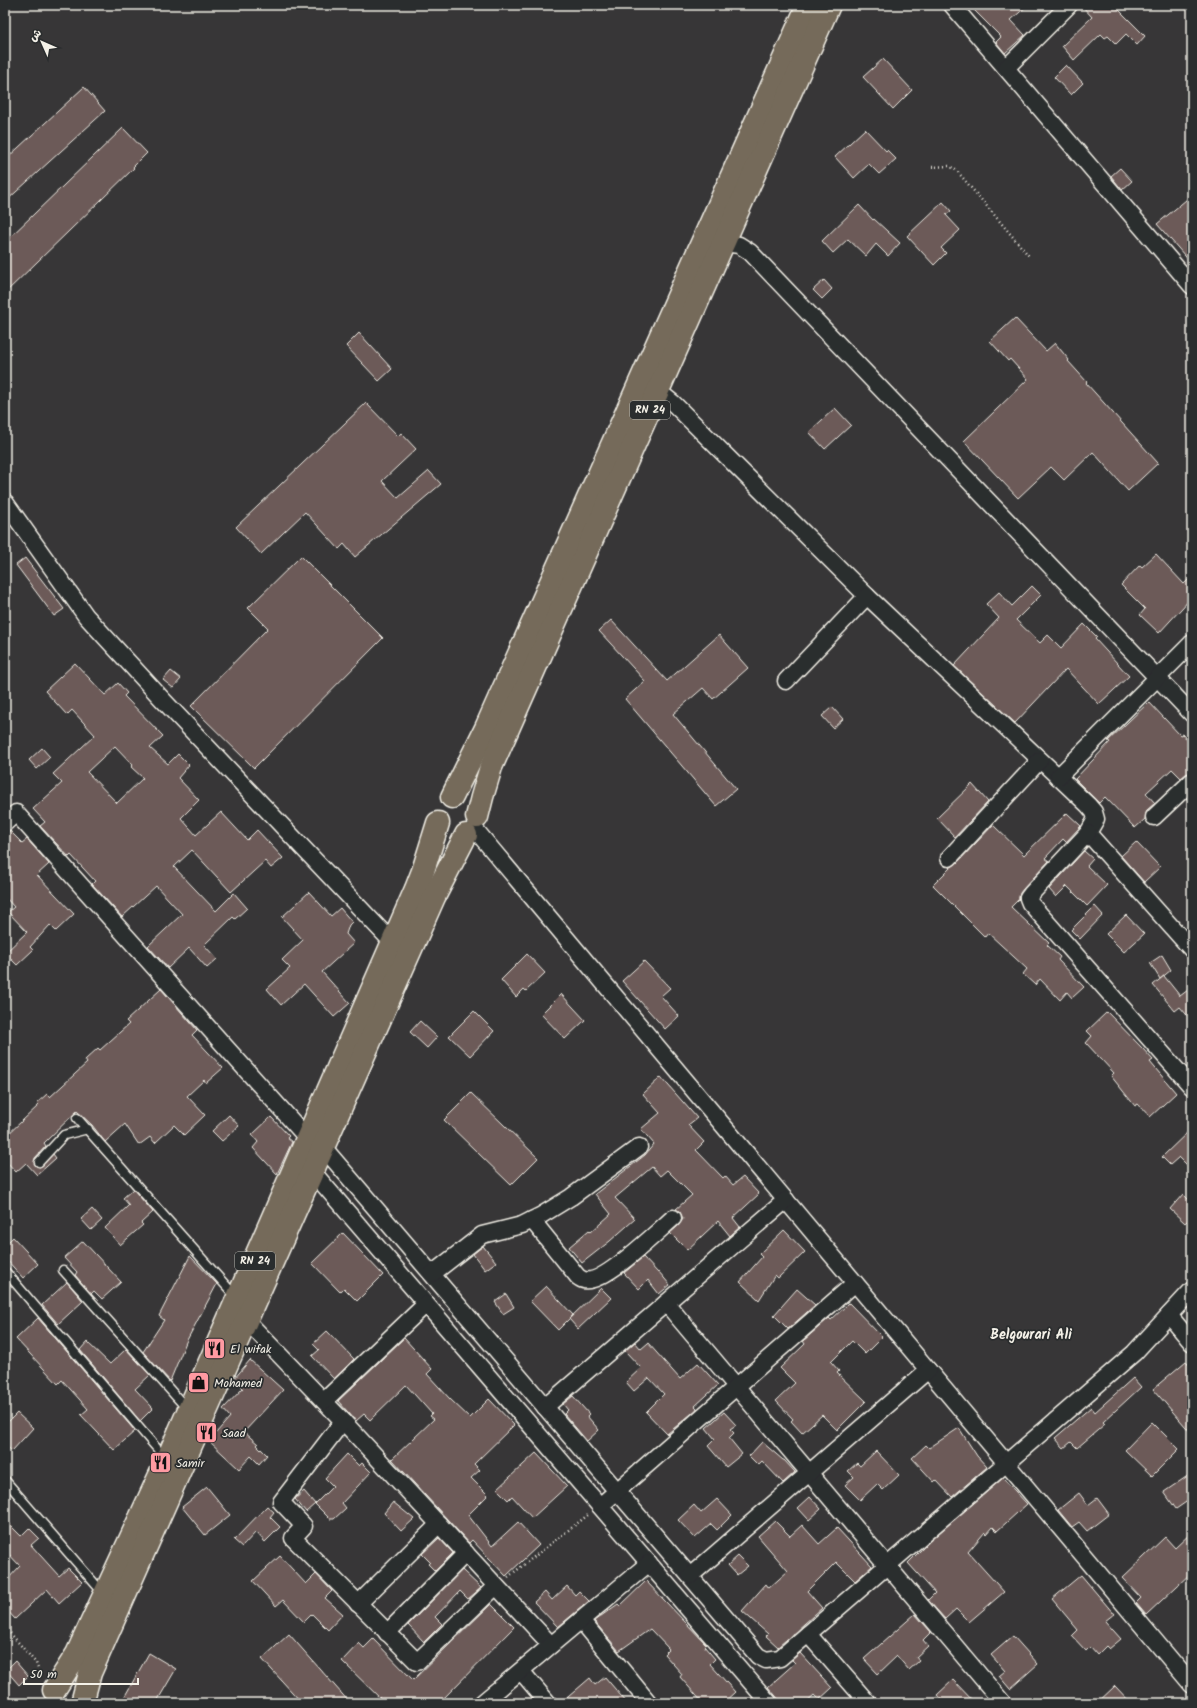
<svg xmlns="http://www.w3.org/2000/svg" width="1197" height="1708" font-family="Kalam,'Playpen Sans Arabic',sans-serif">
	<rect width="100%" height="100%" fill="#373637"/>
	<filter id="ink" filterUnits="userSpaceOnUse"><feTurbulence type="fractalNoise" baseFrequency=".025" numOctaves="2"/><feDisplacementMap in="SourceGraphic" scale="8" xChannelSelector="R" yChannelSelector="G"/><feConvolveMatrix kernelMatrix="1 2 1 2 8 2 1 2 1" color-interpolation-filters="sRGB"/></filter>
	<g filter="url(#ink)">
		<g fill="#6c5a59" stroke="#f4f1e8" fill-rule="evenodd">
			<path d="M 969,5 L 1028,5 L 1011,20 L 1025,35 L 1005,53 L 996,42 L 1001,37 Z"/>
			<path d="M 1081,5 L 1114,5 L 1145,36 L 1137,45 L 1126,34 L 1116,44 L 1108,36 L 1105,38 L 1101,34 L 1074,60 L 1062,46 L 1092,17 Z"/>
			<path d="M 883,59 L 912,90 L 893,109 L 863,77 Z"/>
			<path d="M 1066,65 L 1083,83 L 1071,95 L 1054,77 Z"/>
			<path d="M 84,87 L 105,111 L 5,202 L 5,160 Z"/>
			<path d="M 123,128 L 147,153 L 133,167 L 134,168 L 5,293 L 5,242 Z"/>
			<path d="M 865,129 L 886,151 L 887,150 L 896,159 L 879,174 L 869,164 L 854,178 L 835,157 Z"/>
			<path d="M 1120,168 L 1132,181 L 1122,190 L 1111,176 Z"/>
			<path d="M 1192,195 L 1192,264 L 1157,224 Z"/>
			<path d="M 943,202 L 951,211 L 946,215 L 960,230 L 941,248 L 946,253 L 934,265 L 907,236 Z"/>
			<path d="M 859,205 L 873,220 L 874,219 L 900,243 L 888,256 L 876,244 L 866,256 L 848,239 L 833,253 L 822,241 Z"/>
			<path d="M 824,280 L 832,289 L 822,299 L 813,290 Z"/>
			<path d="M 1015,318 L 1046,351 L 1055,343 L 1069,360 L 1068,361 L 1087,382 L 1086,383 L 1158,463 L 1128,491 L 1093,452 L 1064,480 L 1051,467 L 1018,498 L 964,441 L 1028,379 L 1010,359 L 1008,361 L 990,341 Z"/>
			<path d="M 359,333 L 392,369 L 379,381 L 346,346 Z"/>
			<path d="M 366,403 L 398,436 L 401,433 L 416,449 L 382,481 L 398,498 L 429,471 L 441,484 L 355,557 L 344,544 L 339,549 L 305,512 L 261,554 L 236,527 Z"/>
			<path d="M 835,408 L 851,425 L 825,449 L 809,432 Z"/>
			<path d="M 1156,554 L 1184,584 L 1192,576 L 1192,597 L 1159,633 L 1140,615 L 1145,609 L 1121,585 L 1140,565 L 1142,567 Z"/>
			<path d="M 301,556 L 383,638 L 254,768 L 191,706 L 268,628 L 248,608 Z"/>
			<path d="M 25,558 L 64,609 L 54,616 L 16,565 Z"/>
			<path d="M 1032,586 L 1041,595 L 1016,620 L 1040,643 L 1048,635 L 1061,648 L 1084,624 L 1097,637 L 1095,639 L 1129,676 L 1099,704 L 1066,669 L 1015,723 L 954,666 L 999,618 L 986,604 L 999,592 L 1012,606 Z"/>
			<path d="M 611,620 L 667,681 L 719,635 L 748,668 L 713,699 L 703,688 L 673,714 L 736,789 L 716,806 L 625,699 L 645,681 L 599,631 Z"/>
			<path d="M 75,663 L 105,695 L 118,683 L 127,693 L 124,696 L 163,736 L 150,748 L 168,764 L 178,754 L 189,765 L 178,778 L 199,800 L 181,818 L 196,835 L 221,812 L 247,840 L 257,830 L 283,858 L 271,868 L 265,861 L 231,892 L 192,850 L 174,867 L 216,911 L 234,893 L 247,908 L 235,919 L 233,917 L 204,945 L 217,959 L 207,968 L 189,948 L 168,968 L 148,946 L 182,914 L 156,886 L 122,917 L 92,884 L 95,881 L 71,855 L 69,857 L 40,826 L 45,822 L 33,809 L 62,783 L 53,774 L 95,735 L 72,710 L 67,715 L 45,691 ZM 115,746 L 133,765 L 131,767 L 143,778 L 117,803 L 87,772 Z"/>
			<path d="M 171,671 L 181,679 L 173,688 L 163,680 Z"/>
			<path d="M 1149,702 L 1180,735 L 1182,734 L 1192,745 L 1192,772 L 1186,774 L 1181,778 L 1172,769 L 1146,793 L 1155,803 L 1147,810 L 1145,819 L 1135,828 L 1105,797 L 1099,803 L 1075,779 L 1110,742 L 1108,741 Z"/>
			<path d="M 832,707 L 843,719 L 833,728 L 822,716 Z"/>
			<path d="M 42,748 L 50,757 L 37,769 L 29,760 Z"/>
			<path d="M 972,784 L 988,802 L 955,837 L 937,818 Z"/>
			<path d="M 1067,813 L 1081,826 L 1080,827 L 1066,842 L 1063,839 L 1045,858 L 1049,861 L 1024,888 L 1020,893 L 1019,899 L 1011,907 L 1049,943 L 1047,945 L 1060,957 L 1058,960 L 1084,987 L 1072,998 L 1067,992 L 1060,1000 L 1040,979 L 1035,985 L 1023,974 L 1027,969 L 988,933 L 985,937 L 933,885 L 951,867 L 956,864 L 993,825 L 1024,855 Z"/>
			<path d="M 10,831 L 22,843 L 27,839 L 49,864 L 37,875 L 74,914 L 56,931 L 50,925 L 30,947 L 33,950 L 17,965 L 5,953 L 27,932 L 8,912 L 14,907 L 5,897 L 5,832 Z"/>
			<path d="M 1136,842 L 1160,867 L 1144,882 L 1121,856 Z"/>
			<path d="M 1084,851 L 1093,859 L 1087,866 L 1107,885 L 1087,906 L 1067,886 L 1056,897 L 1049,889 Z"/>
			<path d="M 309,892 L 331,916 L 340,908 L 352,922 L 349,925 L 346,934 L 354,943 L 322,972 L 350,1003 L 334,1017 L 304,984 L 281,1005 L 267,989 L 290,968 L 282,960 L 303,940 L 282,917 Z"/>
			<path d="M 1095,906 L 1103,915 L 1080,939 L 1071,930 Z"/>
			<path d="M 1126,915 L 1144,934 L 1124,952 L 1106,934 Z"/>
			<path d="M 527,954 L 545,973 L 526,991 L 524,989 L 516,997 L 501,980 Z"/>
			<path d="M 1162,955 L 1171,970 L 1160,979 L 1150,963 Z"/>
			<path d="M 644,961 L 670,988 L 661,996 L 679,1016 L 665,1029 L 622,981 Z"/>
			<path d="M 1164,976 L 1180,996 L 1192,987 L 1192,1021 L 1180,1007 L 1175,1011 L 1153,985 Z"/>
			<path d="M 161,989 L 197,1030 L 192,1035 L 223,1068 L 206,1083 L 204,1080 L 187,1096 L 205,1115 L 184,1135 L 174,1125 L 155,1143 L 150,1137 L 139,1145 L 125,1124 L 105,1142 L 92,1125 L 77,1111 L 44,1143 L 46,1146 L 35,1158 L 34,1163 L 36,1166 L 40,1167 L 53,1154 L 56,1158 L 37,1175 L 26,1163 L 16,1172 L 5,1160 L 5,1137 L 39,1105 L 37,1103 L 47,1094 L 50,1097 L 87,1063 L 85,1060 L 98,1048 L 100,1050 L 129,1024 L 126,1021 Z"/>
			<path d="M 561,994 L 585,1020 L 565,1039 L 541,1014 Z"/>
			<path d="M 474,1011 L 494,1031 L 470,1056 L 449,1036 Z"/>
			<path d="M 1107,1012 L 1143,1049 L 1153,1060 L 1150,1062 L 1176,1093 L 1150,1117 L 1138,1104 L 1135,1106 L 1111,1076 L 1114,1073 L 1086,1043 L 1092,1036 L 1087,1031 Z"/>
			<path d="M 420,1021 L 437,1037 L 427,1048 L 410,1032 Z"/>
			<path d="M 661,1077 L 697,1118 L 688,1125 L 704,1142 L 696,1150 L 723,1178 L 725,1176 L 733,1185 L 743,1177 L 759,1194 L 733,1218 L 740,1227 L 730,1236 L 718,1221 L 687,1250 L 670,1233 L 679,1225 L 683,1219 L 680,1212 L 676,1209 L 692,1195 L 667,1170 L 660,1176 L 652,1167 L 615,1198 L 635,1219 L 610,1241 L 582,1263 L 569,1247 L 589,1230 L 591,1232 L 611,1214 L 595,1194 L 645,1155 L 654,1144 L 641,1129 L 660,1113 L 643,1094 Z"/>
			<path d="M 471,1093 L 538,1158 L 511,1185 L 444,1120 Z"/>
			<path d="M 229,1115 L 239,1126 L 222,1141 L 212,1131 Z"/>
			<path d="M 271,1117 L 289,1136 L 287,1138 L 292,1142 L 277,1174 L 253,1148 L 258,1142 L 252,1135 Z"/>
			<path d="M 1192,1128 L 1192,1170 L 1179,1157 L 1170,1165 L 1162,1157 Z"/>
			<path d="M 133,1189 L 153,1212 L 141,1223 L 143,1225 L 120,1245 L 105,1228 L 129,1205 L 123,1198 Z"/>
			<path d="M 1183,1194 L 1192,1203 L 1192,1216 L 1185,1223 L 1170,1209 Z"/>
			<path d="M 92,1209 L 102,1220 L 91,1230 L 81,1219 Z"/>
			<path d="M 784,1230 L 805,1252 L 778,1278 L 775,1275 L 759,1300 L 740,1282 L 762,1257 L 759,1254 Z"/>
			<path d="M 343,1233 L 383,1275 L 357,1301 L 344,1288 L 340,1292 L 312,1263 Z"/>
			<path d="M 13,1237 L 38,1264 L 23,1278 L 5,1258 L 5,1245 Z"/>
			<path d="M 83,1241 L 121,1282 L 102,1299 L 94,1291 L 91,1294 L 75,1275 L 77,1272 L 64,1258 Z"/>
			<path d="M 483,1246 L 496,1262 L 485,1270 L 473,1254 Z"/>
			<path d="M 190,1256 L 217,1284 L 186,1342 L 170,1381 L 143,1352 L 164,1320 L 159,1316 Z"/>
			<path d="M 643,1257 L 658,1273 L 659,1272 L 670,1285 L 659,1294 L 648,1280 L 639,1289 L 624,1273 Z"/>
			<path d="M 67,1282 L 83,1301 L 58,1324 L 42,1305 Z"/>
			<path d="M 546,1286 L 573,1315 L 558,1330 L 530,1301 Z"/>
			<path d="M 601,1288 L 611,1298 L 578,1329 L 569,1319 Z"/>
			<path d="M 797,1289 L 815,1305 L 788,1329 L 774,1315 Z"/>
			<path d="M 506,1294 L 514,1307 L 503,1314 L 495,1302 Z"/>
			<path d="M 849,1303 L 882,1337 L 865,1354 L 852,1341 L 831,1362 L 839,1371 L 837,1373 L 866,1401 L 837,1430 L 822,1415 L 802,1433 L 791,1421 L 793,1419 L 776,1401 L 795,1383 L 780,1368 L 805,1344 L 803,1341 L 829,1318 L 831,1320 Z"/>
			<path d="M 38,1318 L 135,1431 L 114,1450 L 81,1415 L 88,1409 L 62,1380 L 58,1384 L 16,1339 Z"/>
			<path d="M 327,1331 L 354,1359 L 334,1379 L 312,1356 L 319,1350 L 313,1344 Z"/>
			<path d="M 404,1338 L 432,1369 L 427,1374 L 450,1399 L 470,1418 L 489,1399 L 514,1425 L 474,1464 L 480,1470 L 471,1478 L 488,1495 L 468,1515 L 492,1546 L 518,1522 L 539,1545 L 506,1576 L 472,1540 L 469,1543 L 392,1459 L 434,1419 L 430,1416 L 432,1414 L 406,1385 L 370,1420 L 364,1414 L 356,1421 L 338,1401 Z"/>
			<path d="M 87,1342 L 110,1364 L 126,1349 L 150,1375 L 135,1389 L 153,1408 L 140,1421 L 80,1350 Z"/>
			<path d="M 635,1342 L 641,1349 L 648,1343 L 680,1379 L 698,1363 L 718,1385 L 695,1406 L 697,1408 L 696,1410 L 667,1434 L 646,1412 L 664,1394 L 649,1378 L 634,1391 L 626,1382 L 641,1368 L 625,1351 Z"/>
			<path d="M 250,1360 L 283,1390 L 244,1432 L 258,1444 L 257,1445 L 267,1455 L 259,1464 L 251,1456 L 239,1469 L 209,1441 L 230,1417 L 223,1409 L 243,1388 L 234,1379 Z"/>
			<path d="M 1186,1361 L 1192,1368 L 1192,1434 L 1153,1389 Z"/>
			<path d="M 1133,1378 L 1141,1387 L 1103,1422 L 1105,1424 L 1077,1448 L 1071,1442 L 1064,1448 L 1055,1438 L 1091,1407 L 1095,1412 Z"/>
			<path d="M 573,1396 L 589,1414 L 587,1416 L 599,1430 L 587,1441 L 564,1414 L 568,1410 L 563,1404 Z"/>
			<path d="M 724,1412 L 736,1425 L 730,1429 L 734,1433 L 729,1438 L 742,1454 L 726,1467 L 708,1446 L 715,1439 L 706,1428 Z"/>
			<path d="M 17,1413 L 33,1428 L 12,1451 L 5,1445 L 5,1425 Z"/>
			<path d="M 1152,1422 L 1179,1449 L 1152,1476 L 1125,1450 Z"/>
			<path d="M 959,1428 L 977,1456 L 987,1467 L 952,1497 L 936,1480 L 934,1482 L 912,1458 L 926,1445 L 929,1448 Z"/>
			<path d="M 762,1442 L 783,1460 L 784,1460 L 795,1472 L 783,1483 L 762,1461 L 758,1465 L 749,1456 Z"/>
			<path d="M 876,1451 L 899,1475 L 883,1490 L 877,1484 L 860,1500 L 845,1485 L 854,1477 L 848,1471 L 857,1463 L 860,1466 Z"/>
			<path d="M 536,1453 L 567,1486 L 532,1518 L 512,1496 L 508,1500 L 497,1489 Z"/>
			<path d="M 347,1454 L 359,1466 L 362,1463 L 371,1472 L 342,1503 L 346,1508 L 334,1519 L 330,1519 L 315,1504 L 306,1512 L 295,1499 L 304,1491 L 315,1504 L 333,1486 L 325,1478 Z"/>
			<path d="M 1192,1473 L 1192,1498 L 1176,1509 L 1164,1492 Z"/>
			<path d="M 1003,1478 L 1027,1504 L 997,1531 L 993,1527 L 987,1534 L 985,1532 L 968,1552 L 1004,1592 L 969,1622 L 956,1609 L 945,1619 L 928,1600 L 935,1593 L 908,1563 L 932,1539 Z"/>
			<path d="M 207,1487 L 230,1515 L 205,1535 L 182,1507 Z"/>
			<path d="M 1079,1493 L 1088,1505 L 1097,1498 L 1109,1514 L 1087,1531 L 1079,1522 L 1072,1527 L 1058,1510 Z"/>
			<path d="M 810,1497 L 821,1509 L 809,1520 L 798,1508 Z"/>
			<path d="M 717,1499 L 732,1515 L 717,1530 L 711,1524 L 695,1538 L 678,1520 L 694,1505 L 701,1513 Z"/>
			<path d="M 393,1502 L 414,1519 L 401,1531 L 384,1513 Z"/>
			<path d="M 267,1506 L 274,1512 L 270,1517 L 280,1527 L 265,1542 L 256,1532 L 242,1547 L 234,1540 Z"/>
			<path d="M 5,1520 L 21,1536 L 29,1528 L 39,1538 L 31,1545 L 59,1576 L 68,1568 L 82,1582 L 59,1603 L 47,1589 L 15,1619 L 5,1608 L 5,1582 L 20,1566 L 5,1550 Z"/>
			<path d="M 775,1521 L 790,1536 L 802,1525 L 819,1544 L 837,1528 L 872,1566 L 855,1581 L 836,1562 L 807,1591 L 822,1608 L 778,1647 L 766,1636 L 768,1634 L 742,1611 L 766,1584 L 769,1588 L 788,1571 L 758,1536 Z"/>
			<path d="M 1192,1532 L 1192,1572 L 1146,1615 L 1136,1603 L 1141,1598 L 1122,1578 L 1165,1537 L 1175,1548 Z"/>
			<path d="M 439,1538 L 453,1553 L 435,1571 L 428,1564 L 430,1562 L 422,1554 Z"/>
			<path d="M 280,1556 L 306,1584 L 316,1574 L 332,1591 L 325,1598 L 343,1614 L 328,1630 L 312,1614 L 304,1622 L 283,1600 L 276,1606 L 253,1581 Z"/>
			<path d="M 738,1556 L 748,1566 L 737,1575 L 728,1565 Z"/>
			<path d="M 462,1570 L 481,1588 L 468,1599 L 460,1591 L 435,1617 L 442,1624 L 424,1642 L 408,1625 Z"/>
			<path d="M 1081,1575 L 1114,1614 L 1105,1621 L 1121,1639 L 1109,1649 L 1106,1646 L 1097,1655 L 1090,1647 L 1086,1651 L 1072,1636 L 1078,1630 L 1052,1599 Z"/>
			<path d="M 646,1581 L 706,1644 L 704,1646 L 715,1659 L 710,1664 L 735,1692 L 723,1703 L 703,1703 L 680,1677 L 682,1674 L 664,1654 L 669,1649 L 650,1629 L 619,1651 L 594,1621 L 618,1604 L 620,1606 Z"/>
			<path d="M 567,1586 L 575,1595 L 579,1591 L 589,1601 L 558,1627 L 534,1602 L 545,1592 L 552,1600 Z"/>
			<path d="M 491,1604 L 514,1627 L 439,1703 L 385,1703 L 342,1661 L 359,1643 L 364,1648 L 373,1639 L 413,1680 Z"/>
			<path d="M 915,1614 L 931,1632 L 923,1640 L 928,1646 L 916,1657 L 919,1661 L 909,1670 L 897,1656 L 878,1674 L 864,1659 Z"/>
			<path d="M 289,1634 L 304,1651 L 350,1703 L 302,1703 L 262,1659 Z"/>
			<path d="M 1013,1636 L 1038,1664 L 1010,1689 L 999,1676 L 1005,1671 L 991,1655 Z"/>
			<path d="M 149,1653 L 176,1669 L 156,1703 L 121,1703 Z"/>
			<path d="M 800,1653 L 832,1688 L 819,1700 L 814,1695 L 805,1703 L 782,1703 L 768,1687 L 795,1663 L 792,1660 Z"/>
			<path d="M 15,1661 L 28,1676 L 19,1685 L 6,1670 Z"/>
			<path d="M 605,1677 L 627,1703 L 561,1703 L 590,1678 L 595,1685 Z"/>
			<path d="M 953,1680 L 975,1703 L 944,1703 L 937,1695 Z"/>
			<path d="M 1115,1686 L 1131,1703 L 1097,1703 Z"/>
		</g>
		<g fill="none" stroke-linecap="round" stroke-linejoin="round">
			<defs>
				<g id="service">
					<path d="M 77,1118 L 237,1298"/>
					<path d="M 39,1162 L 64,1135 L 88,1129"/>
					<path d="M 63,1270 L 188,1410"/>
					<path d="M 5,1271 L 166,1459"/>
					<path d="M 5,1480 L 103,1593"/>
				</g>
				<g id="minor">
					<path d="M 952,5 L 1192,286"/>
					<path d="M 1006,68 L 1069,5"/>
					<path d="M 724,243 L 739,245 L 750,252 L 1192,714"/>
					<path d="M 658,391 L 673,403 L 867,596 L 1088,805 L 1094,812 L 1096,819 L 1088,833 L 1192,950"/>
					<path d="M 5,502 L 86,616 L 162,699 L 393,943"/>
					<path d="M 786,681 L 867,596"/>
					<path d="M 1058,777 L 1192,643"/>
					<path d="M 1154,817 L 1192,781"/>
					<path d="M 5,823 L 16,813 L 308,1139"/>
					<path d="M 474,828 L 1192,1685"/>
					<path d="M 1088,833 L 1031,894 L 1028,898 L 1030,903 L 1192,1087"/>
					<path d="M 949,858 L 1040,760"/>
					<path d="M 323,1147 L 758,1656 L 766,1660 L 780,1658 L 1134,1353 L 1192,1290"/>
					<path d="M 312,1171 L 769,1703"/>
					<path d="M 532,1220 L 578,1277 C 580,1278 582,1280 584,1280 C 603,1285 657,1232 673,1218"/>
					<path d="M 432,1274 L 482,1235 L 522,1225 L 540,1216 L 571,1197 L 639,1147"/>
					<path d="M 666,1303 L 1003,1703"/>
					<path d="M 1169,1315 L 1192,1343"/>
					<path d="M 246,1320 L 343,1421 L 551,1645"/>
					<path d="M 324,1401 L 426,1304"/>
					<path d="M 545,1407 L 786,1200"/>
					<path d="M 343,1421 L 281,1502 L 304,1526 L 293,1538 L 417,1662 L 496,1586"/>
					<path d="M 600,1506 L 855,1283"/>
					<path d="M 690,1576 L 928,1370"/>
					<path d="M 358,1604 L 439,1524"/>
					<path d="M 581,1620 L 649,1703"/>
					<path d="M 387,1633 L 466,1553"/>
					<path d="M 808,1634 L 868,1703"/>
					<path d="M 521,1671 L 548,1703"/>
					<path d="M 482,1703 L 649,1563"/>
				</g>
				<g id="trunk">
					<path d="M 452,797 L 486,728 L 808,5"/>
					<path d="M 477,817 L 482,797 L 491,767 L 829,5"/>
					<path d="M 54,1690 L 77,1654 L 167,1460 L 416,889 L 423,871 L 438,823"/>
					<path d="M 82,1703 L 90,1673 L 434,897 L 466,835"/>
				</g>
			</defs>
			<use href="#service" stroke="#f4f1e8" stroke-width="11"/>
			<use href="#minor" stroke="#f4f1e8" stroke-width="19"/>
			<use href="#trunk" stroke="#f4f1e8" stroke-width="25"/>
			<g stroke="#f4f1e8" stroke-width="2.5" stroke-dasharray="1 3" stroke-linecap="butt">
				<path d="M 932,167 L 950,166 L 957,171 L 1029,256"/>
				<path d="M 508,1577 L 588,1515"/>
				<path d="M 5,1627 L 36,1663 L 41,1678"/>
			</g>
			<use href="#service" stroke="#2a2d2e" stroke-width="8"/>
			<use href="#minor" stroke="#2a2d2e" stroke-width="16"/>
			<use href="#trunk" stroke="#746a5a" stroke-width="22"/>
		</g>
	</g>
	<defs>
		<symbol id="restaurant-square" viewBox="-11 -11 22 22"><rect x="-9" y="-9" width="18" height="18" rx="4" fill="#ff9aa2" stroke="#2a2d2e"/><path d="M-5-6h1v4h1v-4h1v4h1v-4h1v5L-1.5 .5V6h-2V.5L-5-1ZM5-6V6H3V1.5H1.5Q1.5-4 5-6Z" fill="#111"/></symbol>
		<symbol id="shop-square" viewBox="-11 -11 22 22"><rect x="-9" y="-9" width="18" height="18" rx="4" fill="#ff9aa2" stroke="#2a2d2e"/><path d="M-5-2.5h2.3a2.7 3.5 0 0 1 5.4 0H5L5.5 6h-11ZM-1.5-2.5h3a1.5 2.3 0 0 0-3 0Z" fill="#111"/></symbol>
	</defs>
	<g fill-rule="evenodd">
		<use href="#restaurant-square" x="202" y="1336" width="25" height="25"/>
		<use href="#shop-square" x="186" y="1370" width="25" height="25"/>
		<use href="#restaurant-square" x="194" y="1420" width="25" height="25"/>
		<use href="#restaurant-square" x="148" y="1450" width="25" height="25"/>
	</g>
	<g text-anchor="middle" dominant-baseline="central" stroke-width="3.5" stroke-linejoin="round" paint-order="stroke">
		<g fill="#2a2d2e" stroke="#b7b6b0" stroke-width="1">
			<rect x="630" y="401" width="40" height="18" rx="3"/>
			<rect x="235" y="1252" width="40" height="18" rx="3"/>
		</g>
		<g font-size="11" font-weight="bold" fill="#f4f1e8">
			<text x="650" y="410">RN 24</text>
			<text x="255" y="1261">RN 24</text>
		</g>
		<g font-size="12" fill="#f4f1e8" stroke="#2a2d2e" text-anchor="start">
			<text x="230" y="1349">El wifak</text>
			<text x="214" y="1383">Mohamed</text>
			<text x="222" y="1433">Saad</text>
			<text x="176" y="1463">Samir</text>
		</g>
		<g font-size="14" font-weight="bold" fill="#f4f1e8" stroke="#2a2d2e">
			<text x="1031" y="1335">Belgourari Ali</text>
		</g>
	</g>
	<rect width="1197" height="1708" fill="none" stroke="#2a2d2e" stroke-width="20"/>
	<rect x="10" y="10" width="1177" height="1688" fill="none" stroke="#f4f1e8" stroke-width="1.5" filter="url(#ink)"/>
	<g transform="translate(42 42) rotate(315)" stroke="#2a2d2e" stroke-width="3" paint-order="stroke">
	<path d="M0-3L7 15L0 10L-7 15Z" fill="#f4f1e8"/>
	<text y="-6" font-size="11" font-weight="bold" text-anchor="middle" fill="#f4f1e8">ش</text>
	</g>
	<path d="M24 1678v6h114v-6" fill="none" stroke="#f4f1e8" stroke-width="2"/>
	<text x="30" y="1678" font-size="12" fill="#f4f1e8" stroke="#2a2d2e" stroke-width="3" paint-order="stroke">50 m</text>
</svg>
